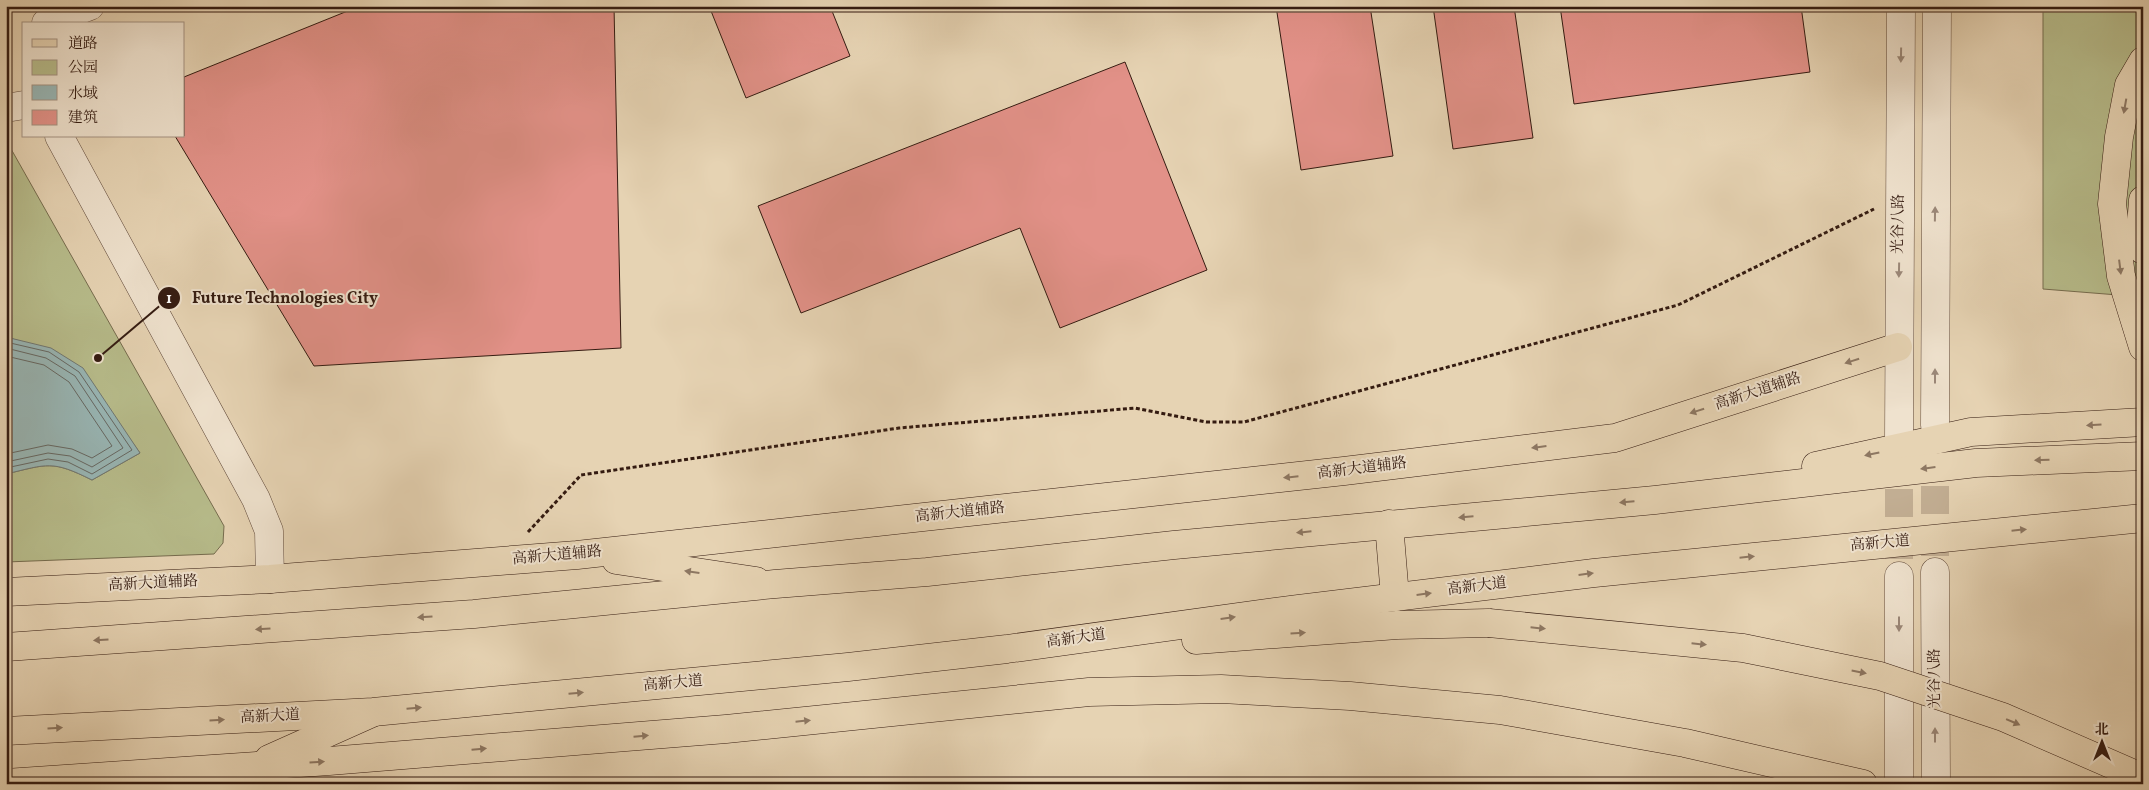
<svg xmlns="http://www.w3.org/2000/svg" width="2149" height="790" font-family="Vollkorn,'Noto Serif SC',serif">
	<rect width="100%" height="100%" fill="#e6d3b3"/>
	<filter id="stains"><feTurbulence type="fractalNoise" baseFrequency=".004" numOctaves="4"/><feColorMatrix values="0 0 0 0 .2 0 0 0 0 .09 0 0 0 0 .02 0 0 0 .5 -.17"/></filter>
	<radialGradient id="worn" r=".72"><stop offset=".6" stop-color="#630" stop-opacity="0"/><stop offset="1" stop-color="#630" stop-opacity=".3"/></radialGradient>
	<g fill="#b7bc8b" stroke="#766c4e">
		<path d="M 2043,6 L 2143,6 L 2143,297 L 2043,289 Z"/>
		<path d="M 6,140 L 224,526 L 223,543 L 214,554 L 6,562 L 6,474 C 48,464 52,460 92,480 L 140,453 L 125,432 L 23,342 L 6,337 Z"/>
	</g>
	<path fill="#98b6b5" stroke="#707873" d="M 6,337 L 51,348 L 83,368 L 140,453 L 92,480 C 52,460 48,464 6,474 Z"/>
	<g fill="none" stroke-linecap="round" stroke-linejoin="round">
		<g stroke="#666863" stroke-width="1">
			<path d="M 6,342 L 49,352 L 79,372 L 132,450 L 92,474 L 68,462 L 48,459 L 6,468"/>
			<path d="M 6,348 L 46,358 L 75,376 L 123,448 L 92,467 L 70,456 L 48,453 L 6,462"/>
			<path d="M 6,356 L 44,365 L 69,382 L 112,446 L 92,458 L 72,449 L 48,445 L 6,454"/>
		</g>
	</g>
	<g fill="#e29188" stroke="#341b11">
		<path d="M 360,6 L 614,6 L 621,348 L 314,366 L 175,136 L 184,136 L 184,77 Z"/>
		<path d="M 709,6 L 830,6 L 850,56 L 746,98 Z"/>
		<path d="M 1276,6 L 1370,6 L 1393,156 L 1301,170 Z"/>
		<path d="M 1433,6 L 1514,6 L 1533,138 L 1453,149 Z"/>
		<path d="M 1560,6 L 1801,6 L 1810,72 L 1574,104 Z"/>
		<path d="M 1125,62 L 1207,270 L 1060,328 L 1020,228 L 801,313 L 758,206 Z"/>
	</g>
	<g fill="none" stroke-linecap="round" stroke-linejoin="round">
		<g stroke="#c2ae93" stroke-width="28" stroke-dasharray="28 14" stroke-linecap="butt">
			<path d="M 1935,444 L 1935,572"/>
			<path d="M 1899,447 L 1899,576"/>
		</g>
		<defs>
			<g id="minor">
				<path d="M 46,23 L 90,6"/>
				<path d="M 6,108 L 24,105"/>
				<path d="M 59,136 L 256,499 L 269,531 L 270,579"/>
				<path d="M 1935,425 L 1937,6"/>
				<path d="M 1899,441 L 1901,6"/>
				<path d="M 1935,572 L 1936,784"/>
				<path d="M 1899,576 L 1899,784"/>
			</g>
			<g id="major">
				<path d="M 616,560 L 756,581"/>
				<path d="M 6,592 L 270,579 L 577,555 L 1344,471 L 1615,438 L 1898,347"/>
				<path d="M 269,759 L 372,713"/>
				<path d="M 6,783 L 329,761 L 726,729 L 1089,692 L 1221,689 L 1350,696 L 1500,710 L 1685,743 L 1863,784"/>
			</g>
			<g id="highway">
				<path d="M 2143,61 L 2129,85 L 2119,137 L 2112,204 L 2121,276 L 2143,347"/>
				<path d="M 2143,200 L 2140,240 L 2143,250"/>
				<path d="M 1816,466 L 1971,432 L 2143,422"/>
				<path d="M 1389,524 L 1395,597"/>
				<path d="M 1196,640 L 1397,625 L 1489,623"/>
				<path d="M 6,647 L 474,614 L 775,584 L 927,572 L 1174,545 L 1655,500 L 1976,463 L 2143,456"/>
				<path d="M 6,731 L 373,712 L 848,667 L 1007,649 L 1297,609 L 1594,573 L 2143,518"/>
			</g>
		</defs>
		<use href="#minor" stroke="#60493a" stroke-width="29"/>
		<use href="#major" stroke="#341b11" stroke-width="29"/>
		<use href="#highway" stroke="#341b11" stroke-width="29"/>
		<path stroke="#341b11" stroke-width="3" stroke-dasharray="4 2.5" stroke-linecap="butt" d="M 528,532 L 581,475 L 899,428 L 1135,408 L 1206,422 L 1244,422 L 1678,305 L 1874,209"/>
		<use href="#minor" stroke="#efe2ce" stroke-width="28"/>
		<use href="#major" stroke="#e6d3b3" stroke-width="28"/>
		<use href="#highway" stroke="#e6d3b3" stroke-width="28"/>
		<defs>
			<path id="highway-bridge" d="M 1489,623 L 1743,648 L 1880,676 L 2003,717 L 2143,778"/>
		</defs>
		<use href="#highway-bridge" stroke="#341b11" stroke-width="29" stroke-linecap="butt"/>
		<use href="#highway-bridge" stroke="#e6d3b3" stroke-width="28"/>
	</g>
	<defs><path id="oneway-solid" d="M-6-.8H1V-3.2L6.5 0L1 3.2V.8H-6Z" transform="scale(1.25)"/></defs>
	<g fill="#9b8879">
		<use href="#oneway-solid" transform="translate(1901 55) rotate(91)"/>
		<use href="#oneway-solid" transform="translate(1935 214) rotate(-89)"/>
		<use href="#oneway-solid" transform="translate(1899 270) rotate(91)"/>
		<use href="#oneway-solid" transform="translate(1935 376) rotate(-90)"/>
		<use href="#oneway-solid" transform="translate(1899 624) rotate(90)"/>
		<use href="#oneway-solid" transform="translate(1935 735) rotate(-90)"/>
	</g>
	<g fill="#8d7762">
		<use href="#oneway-solid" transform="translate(2125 106) rotate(100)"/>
		<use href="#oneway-solid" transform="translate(2120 267) rotate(83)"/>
		<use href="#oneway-solid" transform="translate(1852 361) rotate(162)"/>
		<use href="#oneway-solid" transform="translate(1697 411) rotate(162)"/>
		<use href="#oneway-solid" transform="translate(2094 425) rotate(176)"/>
		<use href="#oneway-solid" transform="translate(1539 447) rotate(173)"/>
		<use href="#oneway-solid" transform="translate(1872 454) rotate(168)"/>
		<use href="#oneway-solid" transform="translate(2042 460) rotate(178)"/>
		<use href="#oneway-solid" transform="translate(1928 468) rotate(173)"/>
		<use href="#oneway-solid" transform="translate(1291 477) rotate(174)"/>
		<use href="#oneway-solid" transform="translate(1627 502) rotate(175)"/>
		<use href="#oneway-solid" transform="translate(1466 517) rotate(175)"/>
		<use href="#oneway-solid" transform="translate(2019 530) rotate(-6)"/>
		<use href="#oneway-solid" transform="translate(1304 532) rotate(174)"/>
		<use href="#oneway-solid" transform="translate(1747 557) rotate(-6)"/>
		<use href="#oneway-solid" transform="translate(692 572) rotate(-172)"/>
		<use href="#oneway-solid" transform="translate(1586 574) rotate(-7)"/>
		<use href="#oneway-solid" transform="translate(1424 594) rotate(-7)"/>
		<use href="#oneway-solid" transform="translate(425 617) rotate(176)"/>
		<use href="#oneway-solid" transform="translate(1228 618) rotate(-8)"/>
		<use href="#oneway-solid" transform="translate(1538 628) rotate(6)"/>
		<use href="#oneway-solid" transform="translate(263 629) rotate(176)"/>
		<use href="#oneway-solid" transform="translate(1298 633) rotate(-4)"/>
		<use href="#oneway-solid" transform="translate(101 640) rotate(176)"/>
		<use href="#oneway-solid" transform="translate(1699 644) rotate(6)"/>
		<use href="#oneway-solid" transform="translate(1859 672) rotate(11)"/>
		<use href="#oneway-solid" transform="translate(576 693) rotate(-5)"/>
		<use href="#oneway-solid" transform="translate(414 708) rotate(-5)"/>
		<use href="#oneway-solid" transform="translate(217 720) rotate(-3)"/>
		<use href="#oneway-solid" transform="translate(803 721) rotate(-6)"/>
		<use href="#oneway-solid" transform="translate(2013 722) rotate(23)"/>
		<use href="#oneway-solid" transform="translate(55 728) rotate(-3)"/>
		<use href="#oneway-solid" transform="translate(641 736) rotate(-5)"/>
		<use href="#oneway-solid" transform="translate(479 749) rotate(-5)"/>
		<use href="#oneway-solid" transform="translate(317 762) rotate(-4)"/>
	</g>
	<g text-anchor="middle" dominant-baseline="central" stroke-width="4" stroke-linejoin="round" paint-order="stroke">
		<g font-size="15" fill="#341b11" stroke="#efe2ce">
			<text transform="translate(1899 224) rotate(-89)">光谷八路</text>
			<text transform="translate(1758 392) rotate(-18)">高新大道辅路</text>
			<text transform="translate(1362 469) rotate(-7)">高新大道辅路</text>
			<text transform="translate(960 513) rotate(-6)">高新大道辅路</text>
			<text transform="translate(1880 544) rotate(-5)">高新大道</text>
			<text transform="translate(557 556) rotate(-5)">高新大道辅路</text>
			<text transform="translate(153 584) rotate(-3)">高新大道辅路</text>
			<text transform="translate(1477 587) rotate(-7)">高新大道</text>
			<text transform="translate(1076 639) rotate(-8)">高新大道</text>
			<text transform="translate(1935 678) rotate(-90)">光谷八路</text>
			<text transform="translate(673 684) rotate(-5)">高新大道</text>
			<text transform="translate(270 717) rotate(-3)">高新大道</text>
		</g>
	</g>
	<path fill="none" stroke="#341b11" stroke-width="2" d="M98 358L169 298"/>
	<g fill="#341b11" stroke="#efe2ce" stroke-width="2">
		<circle cx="98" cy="358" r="5"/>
		<circle cx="169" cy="298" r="12"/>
	</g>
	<g font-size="15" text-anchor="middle" font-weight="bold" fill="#fff">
		<text x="169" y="303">1</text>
	</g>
	<g font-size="16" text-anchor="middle" font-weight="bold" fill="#341b11" stroke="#efe2ce" stroke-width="4" stroke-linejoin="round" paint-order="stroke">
		<text x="285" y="303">Future Technologies City</text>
	</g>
	<rect width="2149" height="790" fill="none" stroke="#e6d3b3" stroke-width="25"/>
	<rect x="8" y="8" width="2134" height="775" fill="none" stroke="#341b11" stroke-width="2.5"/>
	<rect x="12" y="12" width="2124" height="765" fill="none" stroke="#341b11"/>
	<rect x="22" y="22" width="162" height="115" fill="#efe2ce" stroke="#a49282"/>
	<rect x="32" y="39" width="25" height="8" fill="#e6d3b3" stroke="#a49282"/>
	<text x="68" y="48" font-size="15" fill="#341b11">道路</text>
	<rect x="32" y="60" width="25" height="15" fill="#b7bc8b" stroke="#a49282"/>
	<text x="68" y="72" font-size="15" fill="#341b11">公园</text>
	<rect x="32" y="85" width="25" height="15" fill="#98b6b5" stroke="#a49282"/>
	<text x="68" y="98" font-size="15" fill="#341b11">水域</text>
	<rect x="32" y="110" width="25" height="15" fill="#e29188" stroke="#a49282"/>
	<text x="68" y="122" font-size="15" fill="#341b11">建筑</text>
	<g transform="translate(2102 742)" stroke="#efe2ce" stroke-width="4" paint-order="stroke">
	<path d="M0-4L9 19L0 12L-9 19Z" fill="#341b11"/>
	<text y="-8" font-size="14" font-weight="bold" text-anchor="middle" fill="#341b11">北</text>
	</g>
	<rect width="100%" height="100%" filter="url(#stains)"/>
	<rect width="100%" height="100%" fill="url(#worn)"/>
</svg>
